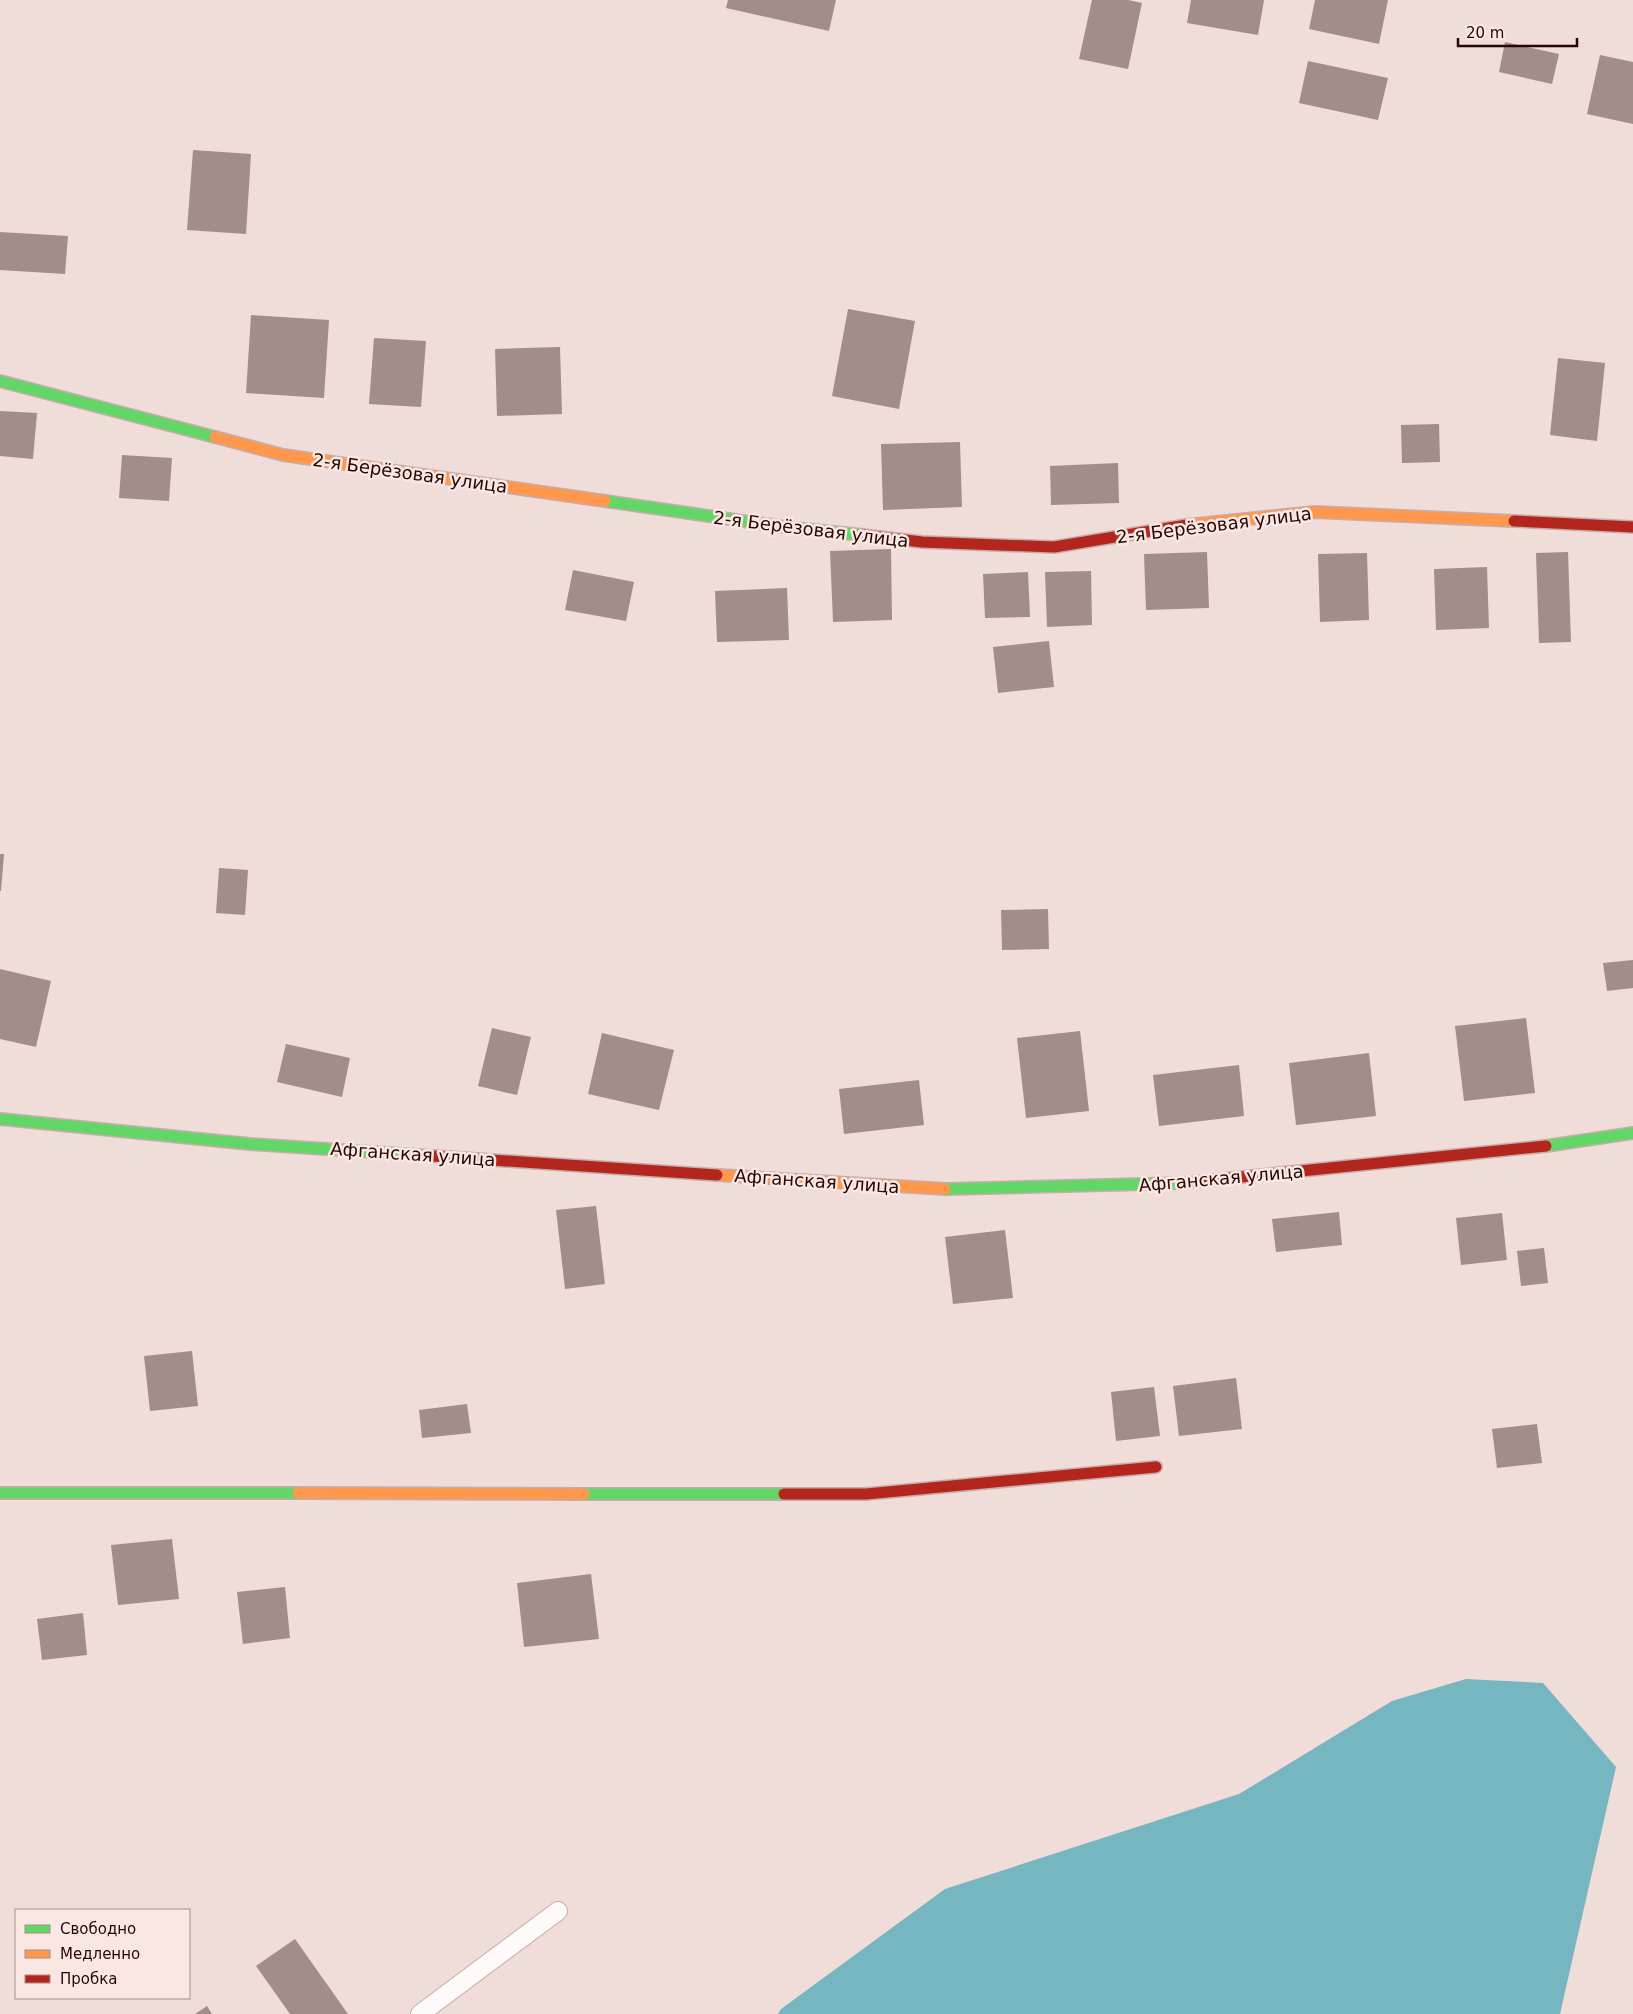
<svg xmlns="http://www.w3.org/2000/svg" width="1633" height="2014" font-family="'DejaVu Sans',sans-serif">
	<rect width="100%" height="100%" fill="#f0dcd8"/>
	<path fill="#75b6c0" d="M 1466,1679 L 1543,1683 L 1616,1767 L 1560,2014 L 778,2014 L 781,2009 L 945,1889 L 1239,1794 L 1392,1701 Z"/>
	<g fill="#a38d89">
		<path d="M 728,0 L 836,0 L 829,31 L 726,8 Z"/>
		<path d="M 1092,0 L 1128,0 L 1142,3 L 1128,69 L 1079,59 Z"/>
		<path d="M 1191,0 L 1264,0 L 1258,35 L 1187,23 Z"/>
		<path d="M 1315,0 L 1388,0 L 1379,44 L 1309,29 Z"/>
		<path d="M 1505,42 L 1559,54 L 1552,84 L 1499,72 Z"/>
		<path d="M 1600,55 L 1633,62 L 1633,124 L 1587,114 Z"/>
		<path d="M 1308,61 L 1388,78 L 1378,120 L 1299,103 Z"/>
		<path d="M 193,150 L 251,154 L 246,234 L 187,230 Z"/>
		<path d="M 0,232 L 68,236 L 65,274 L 0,270 Z"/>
		<path d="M 848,309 L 915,321 L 899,409 L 832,396 Z"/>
		<path d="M 251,315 L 329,320 L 324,398 L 246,393 Z"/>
		<path d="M 374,338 L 426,341 L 421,407 L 369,404 Z"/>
		<path d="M 560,347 L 562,414 L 497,416 L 495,349 Z"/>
		<path d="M 1558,358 L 1605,363 L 1597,441 L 1550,435 Z"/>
		<path d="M 0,411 L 37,413 L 33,459 L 0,456 Z"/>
		<path d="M 1439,424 L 1440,462 L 1402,463 L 1401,425 Z"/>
		<path d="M 960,442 L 962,507 L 883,510 L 881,444 Z"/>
		<path d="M 122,455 L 172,458 L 169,501 L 119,498 Z"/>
		<path d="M 1118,463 L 1119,503 L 1051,505 L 1050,466 Z"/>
		<path d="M 891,549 L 892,620 L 833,622 L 830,551 Z"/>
		<path d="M 1207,552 L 1209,608 L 1146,610 L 1144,554 Z"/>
		<path d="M 1568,552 L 1571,642 L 1539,643 L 1536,553 Z"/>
		<path d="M 1367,553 L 1369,620 L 1320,622 L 1318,554 Z"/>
		<path d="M 1487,567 L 1489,628 L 1436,630 L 1434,569 Z"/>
		<path d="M 573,570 L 634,582 L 626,621 L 565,610 Z"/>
		<path d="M 1091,571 L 1092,625 L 1047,627 L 1045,572 Z"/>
		<path d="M 1028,572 L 1030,617 L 985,618 L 983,574 Z"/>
		<path d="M 787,588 L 789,640 L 717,642 L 715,591 Z"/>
		<path d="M 1049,641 L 1054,687 L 998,693 L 993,647 Z"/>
		<path d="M 0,854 L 4,854 L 1,891 L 0,891 Z"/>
		<path d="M 219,868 L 248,870 L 245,915 L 216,913 Z"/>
		<path d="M 1048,909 L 1049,949 L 1002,950 L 1001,910 Z"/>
		<path d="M 1633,960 L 1633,988 L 1607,991 L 1603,963 Z"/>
		<path d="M 0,969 L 51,981 L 36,1047 L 0,1039 Z"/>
		<path d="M 1526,1018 L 1535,1093 L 1464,1101 L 1455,1026 Z"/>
		<path d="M 492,1028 L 531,1037 L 517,1095 L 478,1086 Z"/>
		<path d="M 1080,1031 L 1089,1111 L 1026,1118 L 1017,1038 Z"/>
		<path d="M 602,1033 L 674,1050 L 659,1110 L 588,1094 Z"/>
		<path d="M 286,1044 L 350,1058 L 342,1097 L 277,1082 Z"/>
		<path d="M 1369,1053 L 1376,1116 L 1296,1125 L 1289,1063 Z"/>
		<path d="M 1239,1065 L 1244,1116 L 1159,1126 L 1153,1075 Z"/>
		<path d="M 919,1080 L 924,1125 L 844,1134 L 839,1089 Z"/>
		<path d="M 596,1206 L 605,1284 L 565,1289 L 556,1210 Z"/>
		<path d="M 1339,1212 L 1342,1245 L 1276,1252 L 1272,1219 Z"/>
		<path d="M 1502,1213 L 1507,1260 L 1461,1265 L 1456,1218 Z"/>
		<path d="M 1005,1230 L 1013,1298 L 953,1304 L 945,1237 Z"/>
		<path d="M 1544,1248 L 1548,1283 L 1521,1286 L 1517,1251 Z"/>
		<path d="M 192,1351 L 198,1406 L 150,1411 L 144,1356 Z"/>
		<path d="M 1236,1378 L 1242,1429 L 1179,1436 L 1173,1386 Z"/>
		<path d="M 1154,1387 L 1160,1436 L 1116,1441 L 1111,1392 Z"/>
		<path d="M 467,1404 L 471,1433 L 422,1438 L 419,1410 Z"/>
		<path d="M 1537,1424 L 1542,1463 L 1497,1468 L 1492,1429 Z"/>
		<path d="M 172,1539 L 179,1599 L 118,1605 L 111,1545 Z"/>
		<path d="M 591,1574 L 599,1639 L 524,1647 L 517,1583 Z"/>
		<path d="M 285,1587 L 290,1638 L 243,1644 L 237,1592 Z"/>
		<path d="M 83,1613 L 87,1655 L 42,1660 L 37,1619 Z"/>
		<path d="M 295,1939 L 348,2014 L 290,2014 L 256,1966 Z"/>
		<path d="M 207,2006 L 212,2014 L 195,2014 Z"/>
	</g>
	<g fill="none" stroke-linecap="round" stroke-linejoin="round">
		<defs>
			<path id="lane" d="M 420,2014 L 558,1911"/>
			<g id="fast">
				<path d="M 0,381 L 215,437"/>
				<path d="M 605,501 L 785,527 L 862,535"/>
				<path d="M 0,1119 L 250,1144 L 432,1156"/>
				<path d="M 1546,1146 L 1633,1133"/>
				<path d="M 945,1189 L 1183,1183"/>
				<path d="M 0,1493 L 298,1493"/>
				<path d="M 584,1494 L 784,1494"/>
			</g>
			<g id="slow">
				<path d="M 215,437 L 283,455 L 605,501"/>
				<path d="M 1187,525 L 1315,512 L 1514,521"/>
				<path d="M 717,1175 L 945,1189"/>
				<path d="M 298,1493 L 584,1494"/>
			</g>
			<g id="jam">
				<path d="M 1514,521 L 1633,527"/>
				<path d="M 862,535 L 922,542 L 1054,547 L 1187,525"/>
				<path d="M 432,1156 L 717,1175"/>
				<path d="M 1183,1183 L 1546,1146"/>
				<path d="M 784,1494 L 866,1494 L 1156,1467"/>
			</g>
		</defs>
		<use href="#lane" stroke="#c6ada9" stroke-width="20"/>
		<use href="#fast" stroke="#c6ada9" stroke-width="14"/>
		<use href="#slow" stroke="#c6ada9" stroke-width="14"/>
		<use href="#jam" stroke="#c6ada9" stroke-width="14"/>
		<use href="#lane" stroke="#fdfaf9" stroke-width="18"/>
		<use href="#fast" stroke="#63d668" stroke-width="11"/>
		<use href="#slow" stroke="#ff974d" stroke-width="11"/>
		<use href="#jam" stroke="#b3261e" stroke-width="11"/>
	</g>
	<g text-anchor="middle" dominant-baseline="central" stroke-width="5" stroke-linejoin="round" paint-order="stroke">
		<g font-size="18" fill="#260704" stroke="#fae7e3">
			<text transform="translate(410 473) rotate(8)">2-я Берёзовая улица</text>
			<text transform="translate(1214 525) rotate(-7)">2-я Берёзовая улица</text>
			<text transform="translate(811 529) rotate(7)">2-я Берёзовая улица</text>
			<text transform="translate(413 1154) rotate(4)">Афганская улица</text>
			<text transform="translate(1221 1178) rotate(-5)">Афганская улица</text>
			<text transform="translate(817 1181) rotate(4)">Афганская улица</text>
		</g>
	</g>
	<rect x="15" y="1909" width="175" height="90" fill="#fae7e3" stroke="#a58d8a"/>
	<rect x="25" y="1925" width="25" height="8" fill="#63d668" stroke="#a58d8a"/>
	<text x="60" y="1934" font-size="15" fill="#260704">Свободно</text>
	<rect x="25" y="1950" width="25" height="8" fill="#ff974d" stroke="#a58d8a"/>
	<text x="60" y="1959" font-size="15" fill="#260704">Медленно</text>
	<rect x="25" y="1975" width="25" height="8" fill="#b3261e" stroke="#a58d8a"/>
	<text x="60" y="1984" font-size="15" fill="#260704">Пробка</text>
	<path d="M1458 38v8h119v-8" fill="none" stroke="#260704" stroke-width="2.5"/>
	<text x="1466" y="38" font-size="15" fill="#260704" stroke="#fae7e3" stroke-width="4" paint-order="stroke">20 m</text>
</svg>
